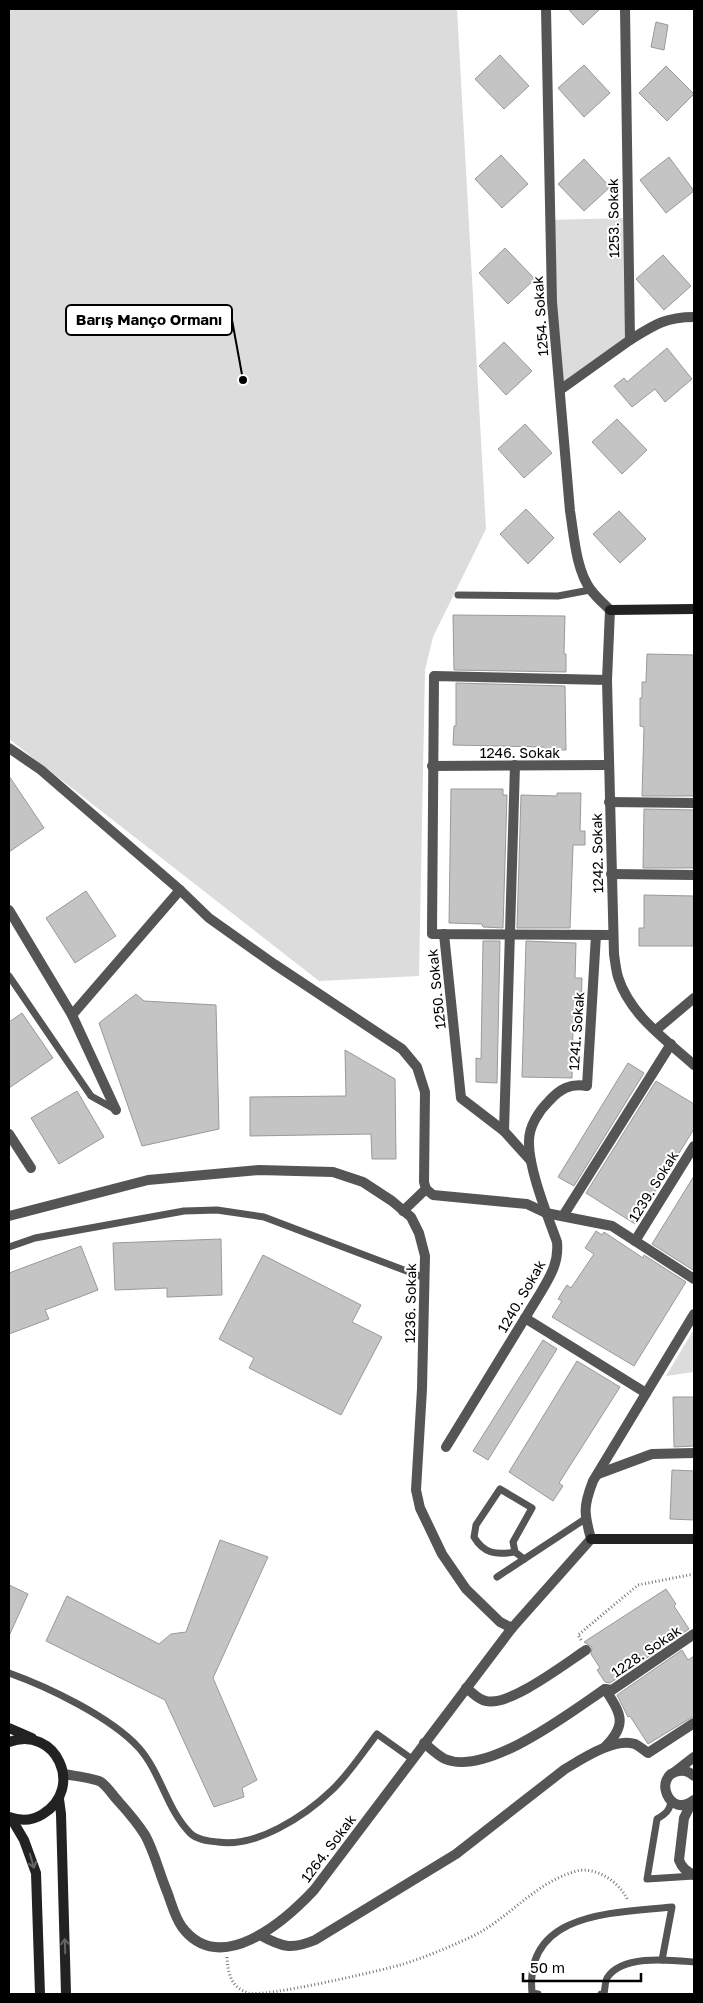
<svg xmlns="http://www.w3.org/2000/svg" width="703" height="2003" font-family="'Golos Text',sans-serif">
	<rect width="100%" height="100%" fill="#fff"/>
	<g fill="#dcdcdc">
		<path d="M 9,9 L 457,9 L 486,529 L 433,637 L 425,670 L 419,976 L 319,981 L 9,739 Z"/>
		<path d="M 627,218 L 630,340 L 560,390 L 550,220 Z"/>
		<path d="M 694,1329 L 694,1372 L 666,1376 Z"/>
	</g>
	<g fill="#c4c4c4" stroke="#999">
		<path d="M 568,9 L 600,9 L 583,25 Z"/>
		<path d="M 656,22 L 668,25 L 664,50 L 651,47 Z"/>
		<path d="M 500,55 L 529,86 L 504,109 L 475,79 Z"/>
		<path d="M 584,65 L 610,93 L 584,117 L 558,88 Z"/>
		<path d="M 666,66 L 694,94 L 667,121 L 639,93 Z"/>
		<path d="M 501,155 L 528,184 L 502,208 L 475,179 Z"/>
		<path d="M 669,157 L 694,191 L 666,213 L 640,180 Z"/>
		<path d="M 584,159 L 610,187 L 584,211 L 558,184 Z"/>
		<path d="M 505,248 L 535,279 L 508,304 L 479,273 Z"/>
		<path d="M 663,255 L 691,286 L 664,310 L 636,279 Z"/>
		<path d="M 504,342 L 532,371 L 506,395 L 479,366 Z"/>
		<path d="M 667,348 L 692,379 L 665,402 L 655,389 L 632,407 L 614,386 L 624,378 L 627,382 Z"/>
		<path d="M 617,419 L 647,450 L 622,474 L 592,442 Z"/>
		<path d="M 525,424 L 552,453 L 524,478 L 498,449 Z"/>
		<path d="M 526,509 L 554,538 L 528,564 L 500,534 Z"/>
		<path d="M 619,511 L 646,539 L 620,563 L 593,534 Z"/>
		<path d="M 453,615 L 565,616 L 564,654 L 566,654 L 566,672 L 454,670 Z"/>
		<path d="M 647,654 L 694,655 L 694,796 L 642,796 L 644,727 L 640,726 L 640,698 L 642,698 L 642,682 L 646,682 Z"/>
		<path d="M 456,683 L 565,686 L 566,750 L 544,750 L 544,747 L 453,745 L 454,726 L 456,726 Z"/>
		<path d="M 9,776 L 44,828 L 9,852 Z"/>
		<path d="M 451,789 L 503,789 L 503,795 L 507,795 L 503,928 L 483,927 L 482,924 L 449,923 Z"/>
		<path d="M 557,793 L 581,793 L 580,831 L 585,831 L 585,845 L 573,845 L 570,928 L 517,928 L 521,795 L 557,796 Z"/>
		<path d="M 644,809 L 694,810 L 694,868 L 643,868 Z"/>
		<path d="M 86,891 L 116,936 L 75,963 L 46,918 Z"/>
		<path d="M 644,895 L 694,896 L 694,946 L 639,946 L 639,928 L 644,928 Z"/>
		<path d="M 483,941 L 500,941 L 497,1083 L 476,1082 L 476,1058 L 481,1059 Z"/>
		<path d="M 526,941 L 576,943 L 575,978 L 582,978 L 581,1011 L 581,1029 L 573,1029 L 572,1078 L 522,1077 Z"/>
		<path d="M 136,994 L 144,1001 L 216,1005 L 219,1129 L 142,1146 L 99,1023 Z"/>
		<path d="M 22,1013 L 53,1058 L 9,1088 L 9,1022 Z"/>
		<path d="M 345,1050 L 395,1079 L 396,1159 L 372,1159 L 371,1134 L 250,1136 L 250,1097 L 346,1096 Z"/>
		<path d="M 628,1063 L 644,1073 L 574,1186 L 558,1177 Z"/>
		<path d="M 656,1081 L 694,1104 L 694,1129 L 635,1224 L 586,1193 Z"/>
		<path d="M 77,1091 L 104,1137 L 59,1164 L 31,1118 Z"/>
		<path d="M 694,1176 L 694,1269 L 693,1270 L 652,1244 Z"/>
		<path d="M 596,1231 L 602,1235 L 604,1232 L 643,1258 L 644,1255 L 686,1282 L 634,1366 L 552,1317 L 562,1301 L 558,1299 L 567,1285 L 571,1288 L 594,1254 L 585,1248 Z"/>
		<path d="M 221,1239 L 222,1295 L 167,1297 L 167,1288 L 115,1290 L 113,1243 Z"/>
		<path d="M 81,1246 L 98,1290 L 45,1310 L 49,1319 L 9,1334 L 9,1273 Z"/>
		<path d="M 263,1255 L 361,1305 L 352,1322 L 382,1337 L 341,1415 L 249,1368 L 254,1358 L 219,1339 Z"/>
		<path d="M 543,1340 L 557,1349 L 488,1460 L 473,1451 Z"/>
		<path d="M 577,1361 L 620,1387 L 559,1483 L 563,1486 L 553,1501 L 509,1472 Z"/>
		<path d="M 673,1397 L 694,1397 L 694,1446 L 674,1447 Z"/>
		<path d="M 672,1470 L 694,1471 L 694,1520 L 670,1519 Z"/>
		<path d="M 220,1540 L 268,1557 L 213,1678 L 257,1780 L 242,1788 L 244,1797 L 214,1807 L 165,1700 L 46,1641 L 67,1596 L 159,1644 L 171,1634 L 186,1632 Z"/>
		<path d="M 9,1585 L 28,1594 L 9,1636 Z"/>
		<path d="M 666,1589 L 676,1604 L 674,1606 L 689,1629 L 610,1683 L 605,1682 L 597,1670 L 600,1668 L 591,1654 L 592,1647 L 584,1642 Z"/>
		<path d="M 682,1650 L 688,1660 L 694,1656 L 694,1716 L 648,1744 L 630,1716 L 628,1717 L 617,1695 Z"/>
	</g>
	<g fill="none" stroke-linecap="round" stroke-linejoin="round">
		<g stroke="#777" stroke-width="3" stroke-dasharray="1 2.5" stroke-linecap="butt">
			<path d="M 581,1640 L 578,1635 L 638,1585 L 694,1574"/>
			<path d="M 227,1957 C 228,1974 231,1987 248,1993 C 263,1998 379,1971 400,1965 C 424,1958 449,1947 471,1937 C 509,1919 535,1882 577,1871 C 596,1866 621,1883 628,1901"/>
		</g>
		<g stroke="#555" stroke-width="7">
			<path d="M 458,595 L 558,596 L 590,590"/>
			<path d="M 9,976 L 91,1096 L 116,1110"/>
			<path d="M 9,1247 L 35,1238 L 184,1211 L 217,1210 L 264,1217 L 425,1278"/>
			<path d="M 515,1552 C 496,1555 484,1554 474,1537 L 476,1525 L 500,1489 L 532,1508 L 513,1542 L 515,1552 L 524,1559"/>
			<path d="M 497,1577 L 585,1519"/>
			<path d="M 9,1673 C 48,1687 111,1717 139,1748 C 161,1773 167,1810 190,1833 C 197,1840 209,1841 218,1842 C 256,1848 305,1816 332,1790 C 349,1774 363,1752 377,1734 L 412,1759"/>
			<path d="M 671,1801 C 670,1811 665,1814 657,1819 L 647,1879 L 694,1876"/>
			<path d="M 538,1994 L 532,1993 C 524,1911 615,1913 672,1907 L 662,1960"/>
			<path d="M 601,1994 L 604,1994 C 605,1989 605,1982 607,1978 C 622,1954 671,1960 694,1962"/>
		</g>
		<g stroke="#555" stroke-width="10">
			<path d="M 546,9 L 552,302 L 570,511 C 574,535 576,571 591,590 C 596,597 604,604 610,610 L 607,680 L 614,954 C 615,961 616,970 618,977 C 630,1015 665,1039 694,1065"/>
			<path d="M 630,340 C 654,325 665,317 694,317"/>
			<path d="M 560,390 L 630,340 L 625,9"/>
			<path d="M 607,680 L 434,676 L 432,934 L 612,935"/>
			<path d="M 9,748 L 41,770 L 180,890 L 209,918 L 274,964 L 402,1049 L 417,1067 L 425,1092 L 424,1182 L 426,1189 L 433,1195 L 527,1204 L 546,1213 L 612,1226 L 694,1279"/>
			<path d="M 432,766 L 608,765"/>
			<path d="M 609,802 L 694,803"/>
			<path d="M 611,874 L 694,875"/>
			<path d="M 9,910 L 72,1015 L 180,890"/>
			<path d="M 444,934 L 461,1098 L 504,1131 L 531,1161"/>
			<path d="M 72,1015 L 116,1110"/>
			<path d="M 656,1030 L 694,998"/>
			<path d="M 504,1131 L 515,765"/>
			<path d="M 9,1134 L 31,1168"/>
			<path d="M 403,1211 L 426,1189"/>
			<path d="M 9,1216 L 148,1180 L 259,1170 L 333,1172 L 363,1182 L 392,1201 L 411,1217 L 419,1233 L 425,1256 L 422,1389 L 416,1490 L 420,1508 L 442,1554 L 466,1589 L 500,1622 L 512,1628"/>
			<path d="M 563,1216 L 671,1044"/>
			<path d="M 635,1241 L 694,1146"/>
			<path d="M 525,1318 L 646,1393"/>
			<path d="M 446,1447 L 541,1292 C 551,1275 559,1262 557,1242 C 548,1217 528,1168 529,1141 C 529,1126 539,1111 549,1101 C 560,1089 570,1083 587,1086 L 596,935"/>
			<path d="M 598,1474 L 652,1454 L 694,1453"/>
			<path d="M 591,1539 C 584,1513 583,1507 593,1481 L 694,1314"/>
			<path d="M 466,1688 C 472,1692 478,1700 486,1701 C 509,1707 566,1663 586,1650"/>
			<path d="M 424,1743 C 430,1748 438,1756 445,1759 C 487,1777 571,1712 605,1689 L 612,1690 L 694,1634"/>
			<path d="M 605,1747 C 628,1724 621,1714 605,1689"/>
			<path d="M 676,1771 L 694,1757"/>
			<path d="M 694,1776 C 690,1772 685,1770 679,1771 C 652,1775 669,1820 694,1800"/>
			<path d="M 694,1801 L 692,1802 L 684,1818 L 679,1860 C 682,1868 686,1871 694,1875"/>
			<path d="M 260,1935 C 282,1947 291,1950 315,1940 L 456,1854 L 565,1769 C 582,1759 615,1737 635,1744 C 639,1746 644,1750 648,1753 L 694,1723"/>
		</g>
		<path stroke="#555" stroke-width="10" d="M 64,1774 C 73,1776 94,1778 101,1782 C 108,1787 113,1796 119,1802 C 128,1812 138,1824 145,1835 C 154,1851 159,1872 166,1889 C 171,1901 174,1916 182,1927 C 220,1978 285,1921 314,1890 L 512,1628 L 591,1539"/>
		<g stroke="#222" stroke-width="10">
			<path d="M 610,610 L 694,609"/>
			<path d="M 591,1539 L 694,1539"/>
			<path d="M 9,1728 L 32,1738"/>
			<path d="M 9,1742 C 56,1725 85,1788 43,1814 C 32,1821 20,1821 9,1817"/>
			<path d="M 59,1799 L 61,1814 L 66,1994"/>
			<path d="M 11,1818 L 24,1840 L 36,1873 L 40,1994"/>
		</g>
	</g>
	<defs><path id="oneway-shaft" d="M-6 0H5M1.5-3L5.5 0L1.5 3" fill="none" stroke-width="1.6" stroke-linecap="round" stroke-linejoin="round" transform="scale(1.25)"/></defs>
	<g stroke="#646464">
		<use href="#oneway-shaft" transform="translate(32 1861) rotate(73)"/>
		<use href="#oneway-shaft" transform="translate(65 1946) rotate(-92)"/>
	</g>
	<g text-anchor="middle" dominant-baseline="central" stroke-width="4" stroke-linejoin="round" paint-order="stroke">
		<g font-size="14" fill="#000" stroke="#fff">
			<text transform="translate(613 218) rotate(-91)">1253. Sokak</text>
			<text transform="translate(540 316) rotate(-94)">1254. Sokak</text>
			<text x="520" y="752">1246. Sokak</text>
			<text transform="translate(597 853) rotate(-91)">1242. Sokak</text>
			<text transform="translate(436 989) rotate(-96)">1250. Sokak</text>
			<text transform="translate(576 1031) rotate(-86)">1241. Sokak</text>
			<text transform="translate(653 1186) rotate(-58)">1239. Sokak</text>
			<text transform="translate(521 1296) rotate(-60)">1240. Sokak</text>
			<text transform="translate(410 1303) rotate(-89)">1236. Sokak</text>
			<text transform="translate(646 1651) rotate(-34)">1228. Sokak</text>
			<text transform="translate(328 1848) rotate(-53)">1264. Sokak</text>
		</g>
	</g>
	<path fill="none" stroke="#000" stroke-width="2" d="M243 380L232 320"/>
	<circle fill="#000" stroke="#fff" stroke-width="2" cx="243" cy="380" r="5"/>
	<rect fill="#fff" stroke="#000" stroke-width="2" x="66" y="305" width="166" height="30" rx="5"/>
	<g font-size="15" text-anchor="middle" font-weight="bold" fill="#000">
		<text x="149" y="325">Barış Manço Ormanı</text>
	</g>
	<rect width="703" height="2003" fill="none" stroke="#000000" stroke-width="20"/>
	<path d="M523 1973v8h118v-8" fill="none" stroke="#000000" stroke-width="2.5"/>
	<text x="530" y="1973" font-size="15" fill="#000000" stroke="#ffffff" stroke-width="4" paint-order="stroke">50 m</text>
</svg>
